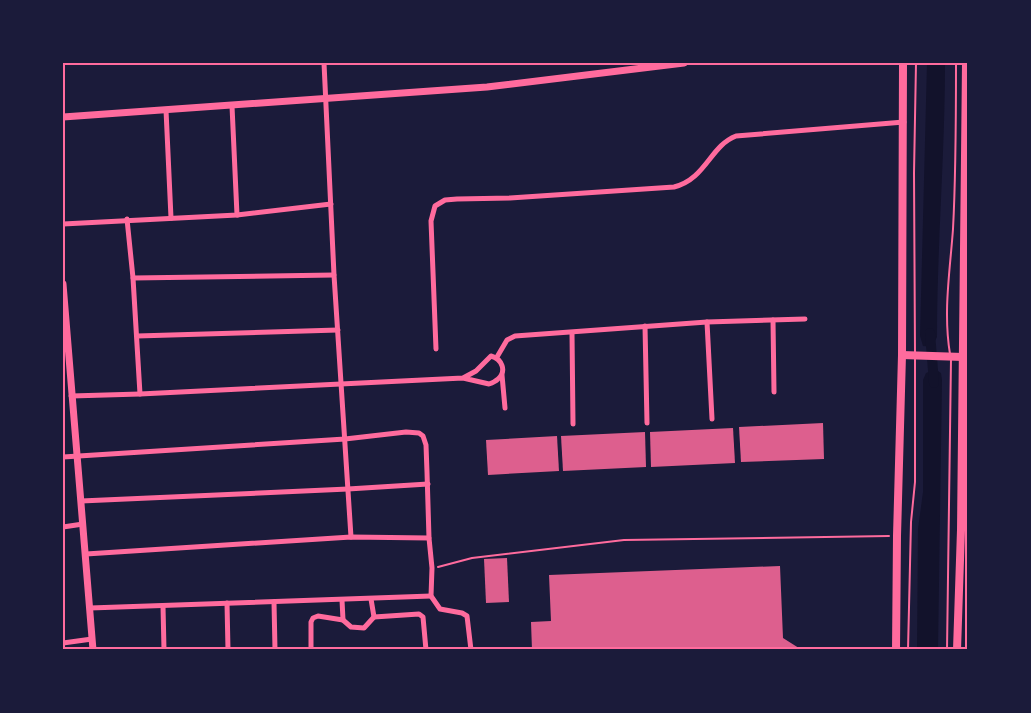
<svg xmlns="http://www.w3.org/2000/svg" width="1031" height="713" font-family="'Playfair Display',serif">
	<rect width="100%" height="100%" fill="#1b1b3a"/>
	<g fill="#12122b">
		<path d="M 927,63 L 945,63 C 945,154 937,245 937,337 L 932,347 L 923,346 L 920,336 Z"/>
		<path d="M 935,369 L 941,373 L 942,380 L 938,650 L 917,650 L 918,529 L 923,492 L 923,380 L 926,373 Z"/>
	</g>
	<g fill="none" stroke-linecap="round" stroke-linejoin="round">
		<path stroke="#12122b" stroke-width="10" d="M 930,333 L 934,383"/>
	</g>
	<g fill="#dd5f8e">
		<path d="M 823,423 L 824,459 L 741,462 L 739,427 Z"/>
		<path d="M 733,428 L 735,463 L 651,467 L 650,432 Z"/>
		<path d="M 645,432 L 646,467 L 563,471 L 561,436 Z"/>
		<path d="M 557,436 L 559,471 L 488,475 L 486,440 Z"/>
		<path d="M 507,558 L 509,602 L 486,603 L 484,559 Z"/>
		<path d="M 780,566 L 783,638 L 802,650 L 532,650 L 531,622 L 551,621 L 549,575 Z"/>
	</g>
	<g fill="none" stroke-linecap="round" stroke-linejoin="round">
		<path stroke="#ff6b9d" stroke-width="2" d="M 438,567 L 472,558 L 624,540 L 889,536"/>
		<g stroke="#ff6b9d" stroke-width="2">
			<path d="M 915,353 L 914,173 L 916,63"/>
			<path d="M 950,354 C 943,312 950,271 953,229 C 956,174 956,119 956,63"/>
			<path d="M 908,650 L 911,522 L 915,482 L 915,359"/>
			<path d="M 947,650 L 951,359"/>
		</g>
		<g stroke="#ff6b9d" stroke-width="5">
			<path d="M 324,63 L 334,275 L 351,537"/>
			<path d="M 232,106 L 237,215"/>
			<path d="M 166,110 L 171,218"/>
			<path d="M 127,219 L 133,278 L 140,394"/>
			<path d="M 63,224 L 237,215 L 331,204"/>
			<path d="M 133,278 L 334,275"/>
			<path d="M 773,320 L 774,392"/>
			<path d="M 707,322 L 712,419"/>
			<path d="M 645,326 L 647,423"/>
			<path d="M 572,333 L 573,424"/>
			<path d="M 137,336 L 338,330"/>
			<path d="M 436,349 L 431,221 L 435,206 L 445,200 L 457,199 L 510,198 L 674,187 C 706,179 710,146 736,136 L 904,122"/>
			<path d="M 497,357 L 507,340 L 515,336 L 707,322 L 805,319"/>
			<path d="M 502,375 L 505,408"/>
			<path d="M 71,396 L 140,394 L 463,378 L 489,384 C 492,383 495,382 498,379 C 507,371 502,359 491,356 L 476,371 L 463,378"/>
			<path d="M 63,457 L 345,439 L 406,432 L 419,433 L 423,436 L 426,445 L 427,472 L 429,538 L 432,568 L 431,596 L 440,609 L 462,613 L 467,616 L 471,650"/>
			<path d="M 81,501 L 348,489 L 428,484"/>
			<path d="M 63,527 L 83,524"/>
			<path d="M 86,554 L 351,537 L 429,538"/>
			<path d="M 371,599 L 374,617 L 419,614 L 423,617 L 426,650"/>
			<path d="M 274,602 L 275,650"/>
			<path d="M 227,603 L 228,650"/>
			<path d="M 163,606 L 164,650"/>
			<path d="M 90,608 L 431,596"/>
			<path d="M 343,620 L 351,627 L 364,628 L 374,617"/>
			<path d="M 63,643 L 92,639"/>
			<path d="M 311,650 L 311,622 L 313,618 L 318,616 L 343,620 L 342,600"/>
		</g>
		<g stroke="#ff6b9d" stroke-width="7">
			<path d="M 63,117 L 487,87 L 684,63"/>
			<path d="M 63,284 L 93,650"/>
		</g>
		<g stroke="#ff6b9d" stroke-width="8">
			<path d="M 902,355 L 963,357"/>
			<path d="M 896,650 L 897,536 L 902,355 L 903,63"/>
			<path d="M 957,650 L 961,530 L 966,63"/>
		</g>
	</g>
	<rect width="1031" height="713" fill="none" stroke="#1b1b3a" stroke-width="129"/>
	<rect x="64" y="64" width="902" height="584" fill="none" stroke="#ff6b9d" stroke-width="2"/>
</svg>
